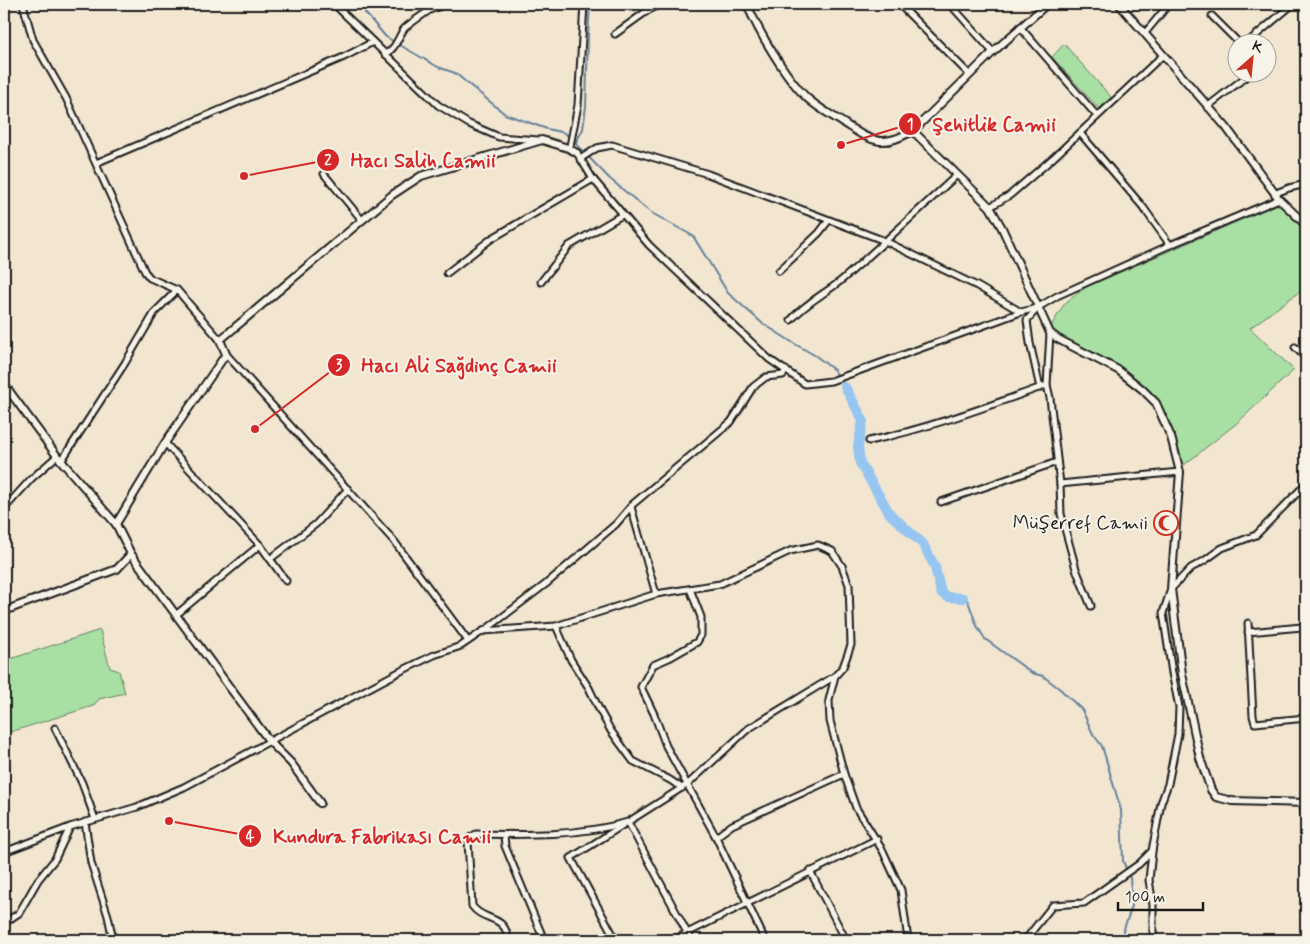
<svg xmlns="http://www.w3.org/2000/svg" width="1310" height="944" font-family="Mynerve,sans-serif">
	<rect width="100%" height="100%" fill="#f2e6d1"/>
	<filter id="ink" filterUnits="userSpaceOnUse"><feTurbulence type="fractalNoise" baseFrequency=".02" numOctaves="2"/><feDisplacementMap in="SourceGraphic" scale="10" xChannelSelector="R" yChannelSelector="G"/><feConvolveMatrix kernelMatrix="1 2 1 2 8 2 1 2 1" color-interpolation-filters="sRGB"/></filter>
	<g filter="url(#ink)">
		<g fill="#a8e0a4" stroke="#627e60">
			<path d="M 1064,44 L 1111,97 L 1099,109 L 1052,57 Z"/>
			<path d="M 1278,204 L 1306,232 L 1306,287 L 1250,328 L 1294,370 L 1237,423 L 1184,465 L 1173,430 L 1153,394 L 1124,372 L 1052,333 L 1051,326 L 1065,303 L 1086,287 Z"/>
			<path d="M 100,630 L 110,668 L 119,671 L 125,693 L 99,699 L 93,706 L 4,734 L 4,661 Z"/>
		</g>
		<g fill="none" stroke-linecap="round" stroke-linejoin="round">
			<g stroke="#65819b" stroke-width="2">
				<path d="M 359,4 L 366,14 L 386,37 L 438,67 L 455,73 L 505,114 L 547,129 L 565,133 L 570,138"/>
				<path d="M 573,141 L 610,179 L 650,212 L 693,236 L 728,293 L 762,323 L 795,344 L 816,356 L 834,370 L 845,387"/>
				<path d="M 575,144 L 583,129 L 586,107 L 588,35 L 590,4"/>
				<path d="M 963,598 L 968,601 L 977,626 L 985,639 L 1032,673 L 1043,676 L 1060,689 L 1082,710 L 1093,734 L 1102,746 L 1121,810 L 1123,861 L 1130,878 L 1132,906 L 1120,940"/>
			</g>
			<path stroke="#95c5f0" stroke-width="10" d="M 845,387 L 863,420 L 858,446 L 860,463 L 890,514 L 923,544 L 935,567 L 941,593 L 948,597 L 963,598"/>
			<defs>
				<g id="minor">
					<path d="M 23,4 L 33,40 L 66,98 L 145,272 L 150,278 L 177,290 L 220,340"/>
					<path d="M 334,4 L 438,105 L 469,124 L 499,137 L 539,140"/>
					<path d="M 899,4 L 970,75"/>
					<path d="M 950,4 L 993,52"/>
					<path d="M 1212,16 L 1238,42"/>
					<path d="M 1020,27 L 1097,116"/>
					<path d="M 1145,33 L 1169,4"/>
					<path d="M 615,34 L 647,11 L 661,4"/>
					<path d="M 1248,42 L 1293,4"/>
					<path d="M 385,54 C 396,49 398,37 404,29 C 405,27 428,11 430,10 C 435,7 441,7 445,4"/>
					<path d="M 1207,107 L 1252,72"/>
					<path d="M 1080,133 L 1143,207 L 1170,245"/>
					<path d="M 568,148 L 570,146 L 578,105 L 584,4"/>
					<path d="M 577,153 L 593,179 L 649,245 L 769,359 L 805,384 L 831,381 L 1021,312 L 1037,308 L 1057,296 L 1170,245 L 1279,199"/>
					<path d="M 580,159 L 597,148 L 612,145 L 708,174 L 885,241 L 977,286 L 1021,312"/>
					<path d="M 96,163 L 344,57 L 373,42"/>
					<path d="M 324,174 L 362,220"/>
					<path d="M 1276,193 L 1289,188 L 1306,184"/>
					<path d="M 990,207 L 1010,195 L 1053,158 L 1162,56"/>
					<path d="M 779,271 L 819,233 L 829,220"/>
					<path d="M 447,273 L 491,239 L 593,179"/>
					<path d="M 541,282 L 569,246 L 622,215"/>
					<path d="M 1037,309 L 1027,320 L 1030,343 L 1040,388"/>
					<path d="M 791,320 C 806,302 827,293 844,278 C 883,244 920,209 957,175"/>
					<path d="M 1050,333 L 1047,385 L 1050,398 L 1060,484 L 1061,514 L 1076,569 L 1091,606"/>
					<path d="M 1295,347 L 1306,358"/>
					<path d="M 226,354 L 394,541 L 468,641"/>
					<path d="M 869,441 C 930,428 989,406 1047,385"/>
					<path d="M 165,443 L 260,545 L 286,581"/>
					<path d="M 62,460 L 125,363 L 155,312 L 177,290"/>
					<path d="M 1060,484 L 1180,472"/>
					<path d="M 941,502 L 1057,462"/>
					<path d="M 631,507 L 656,594"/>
					<path d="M 4,509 L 31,479 L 57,456"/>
					<path d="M 270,559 L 316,524 L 348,489"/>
					<path d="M 690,589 L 701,617 L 701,635 L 697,642 L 669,658 L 653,665 L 641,687 L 654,714 L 666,746 L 716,837 L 765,940"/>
					<path d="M 177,614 L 260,545"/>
					<path d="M 1248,623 L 1253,716 L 1255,723 L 1306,718"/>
					<path d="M 556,626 L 571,660 L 589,688 L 600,711 L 611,731 L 633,761 L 670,780 L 682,788"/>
					<path d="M 484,631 L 546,584 L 616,524 L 633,504 L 731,422 L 753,387 L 766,377 L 783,375 L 786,370"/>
					<path d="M 1248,632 L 1302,627 L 1306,631"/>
					<path d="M 835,676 L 829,700 L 830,721 L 844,774 L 856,808 L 883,851 L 901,890 L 908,940"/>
					<path d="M 55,728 L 82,783 L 95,819"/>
					<path d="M 1303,803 L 1306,833"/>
					<path d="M 85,822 L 91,863 L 108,916 L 113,940"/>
					<path d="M 504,835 L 505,846 L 544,940"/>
					<path d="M 716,837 L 732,825 L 844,774"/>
					<path d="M 4,852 L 70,827 L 137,807 L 184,787 L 399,672 L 434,655 L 461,646 L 483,631 L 556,626 L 656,594 L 720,584 L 790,551 L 818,545 L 832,551 L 842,566 L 849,585 L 851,645 L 843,667 L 835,676 L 748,729 L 688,784 L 571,858 L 616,940"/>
					<path d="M 1152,852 L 1149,880 L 1153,905 L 1153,940"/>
					<path d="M 810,871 L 846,940"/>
					<path d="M 4,923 L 19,913 L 38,880 L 55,859 L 70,827"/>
					<path d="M 508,940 C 506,914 483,922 472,906 L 468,842 L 471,837 L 476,834 C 527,835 579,836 628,822 L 691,940"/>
					<path d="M 673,940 L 877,839"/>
					<path d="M 1025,940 L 1053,905 L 1084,903 L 1139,864 L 1152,851 L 1161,803 L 1168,784 L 1178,734 L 1179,707 L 1172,673 L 1163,613 L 1171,589 L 1191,568 L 1204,561 L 1222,548 L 1256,535 L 1306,484"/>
				</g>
				<g id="tertiary">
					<path d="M 747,4 C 758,31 786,78 807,98 C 818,108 833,116 845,124 C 856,131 866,139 880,141 C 892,142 902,136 913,131 L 993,52 L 1047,4"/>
					<path d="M 1119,4 L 1226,127 L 1279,199 L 1306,225"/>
					<path d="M 913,131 L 990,207 L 1002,228 L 1050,333 L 1058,339 L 1118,370 L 1142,389 L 1156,403 L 1171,437 L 1180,472 L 1171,589 L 1182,674 L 1200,758 L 1211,790 L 1216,797 L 1232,801 L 1306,803"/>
					<path d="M 4,384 L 57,456 L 116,524 L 131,554 L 270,742 L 291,763 L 320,803"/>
					<path d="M 116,524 L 165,443 L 226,354 L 220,340 L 392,195 L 421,176 L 542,140 L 568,148 L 577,153"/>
					<path d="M 4,611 L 117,569 L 131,554"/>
				</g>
			</defs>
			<use href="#minor" stroke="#1c1c1c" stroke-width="9"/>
			<use href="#tertiary" stroke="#1c1c1c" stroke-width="10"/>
			<use href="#minor" stroke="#f7f3e8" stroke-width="5"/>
			<use href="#tertiary" stroke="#f7f3e8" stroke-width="6"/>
		</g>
	</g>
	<defs>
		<symbol id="mosque-ring" viewBox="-11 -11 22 22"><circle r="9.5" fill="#f7f3e8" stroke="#c8321e" stroke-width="1.5"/><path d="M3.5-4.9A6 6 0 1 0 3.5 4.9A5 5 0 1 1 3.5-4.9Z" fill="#c8321e"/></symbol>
	</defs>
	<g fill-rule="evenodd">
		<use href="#mosque-ring" x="1152" y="509" width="28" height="28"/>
	</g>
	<g text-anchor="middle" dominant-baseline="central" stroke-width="4" stroke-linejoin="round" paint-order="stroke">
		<g font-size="19" fill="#1c1c1c" stroke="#f7f3e8" text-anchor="end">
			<text x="1148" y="523">Müşerref Camii</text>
		</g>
	</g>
	<path fill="none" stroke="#d62828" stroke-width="2" d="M841 145L910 124M244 176L328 160M255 429L339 365M169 821L250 836"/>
	<g fill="#d62828" stroke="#f7f3e8" stroke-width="2">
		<circle cx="841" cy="145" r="5"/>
		<circle cx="244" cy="176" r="5"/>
		<circle cx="255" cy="429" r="5"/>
		<circle cx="169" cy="821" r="5"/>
		<circle cx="910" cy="124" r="12"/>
		<circle cx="328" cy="160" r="12"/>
		<circle cx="339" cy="365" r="12"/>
		<circle cx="250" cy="836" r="12"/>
	</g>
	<g font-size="15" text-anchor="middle" font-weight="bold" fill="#fff">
		<text x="910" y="129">1</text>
		<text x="328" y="165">2</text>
		<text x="339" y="370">3</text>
		<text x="250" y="841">4</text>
	</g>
	<g font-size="20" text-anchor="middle" font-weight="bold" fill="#d62828" stroke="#f7f3e8" stroke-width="4" stroke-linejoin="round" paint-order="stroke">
		<text x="994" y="131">Şehitlik Camii</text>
		<text x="423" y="167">Hacı Salih Camii</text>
		<text x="459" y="372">Hacı Ali Sağdinç Camii</text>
		<text x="382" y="843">Kundura Fabrikası Camii</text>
	</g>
	<rect width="1310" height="944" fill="none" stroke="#f7f3e8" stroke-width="20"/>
	<rect x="10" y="10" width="1290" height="924" fill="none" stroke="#1c1c1c" stroke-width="2" filter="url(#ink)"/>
	<g transform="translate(1252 58) rotate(27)"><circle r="24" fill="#f7f3e8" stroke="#9f9d96"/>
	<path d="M0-4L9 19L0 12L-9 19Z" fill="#c8321e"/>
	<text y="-8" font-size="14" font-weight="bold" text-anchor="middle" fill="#1c1c1c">K</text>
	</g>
	<path d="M1118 902v8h85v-8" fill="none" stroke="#1c1c1c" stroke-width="2.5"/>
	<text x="1125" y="902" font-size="15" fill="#1c1c1c" stroke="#f7f3e8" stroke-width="4" paint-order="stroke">100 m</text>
</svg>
